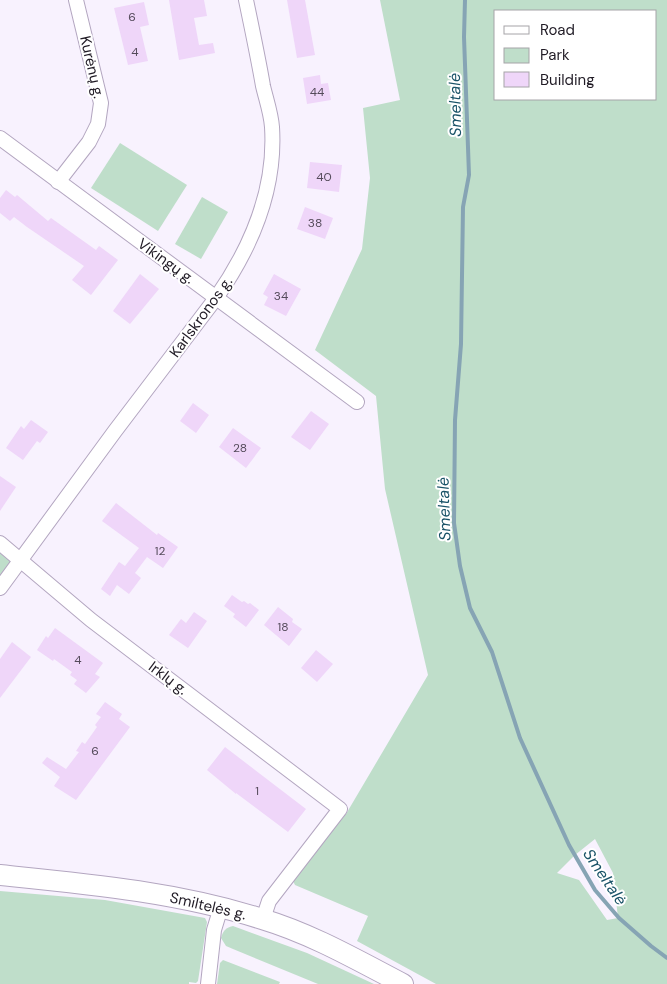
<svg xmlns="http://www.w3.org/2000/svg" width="667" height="984" font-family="'DM Sans',sans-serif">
	<rect width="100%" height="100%" fill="#f8f2fe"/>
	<g fill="#bfdeca" fill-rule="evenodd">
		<path d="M 380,0 L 667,0 L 667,984 L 436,984 L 357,941 L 368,916 L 295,885 L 293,881 L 293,876 L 346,814 L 428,675 L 385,489 L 376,396 L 315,350 L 362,249 L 370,178 L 363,108 L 400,100 ZM 496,11 L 656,11 L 656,99 L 496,99 ZM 595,839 L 613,873 L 618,918 L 607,920 L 579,880 L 557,873 L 575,855 Z"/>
		<path d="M 120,143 L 187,185 L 158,231 L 91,188 Z"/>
		<path d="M 202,197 L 228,212 L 201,259 L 175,244 Z"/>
		<path d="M 0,547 L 13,561 L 0,579 Z"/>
		<path d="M 0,891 L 105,900 L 205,918 L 207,922 L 198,981 L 196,983 L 189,982 L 189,984 L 0,984 Z"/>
		<path d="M 233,926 L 307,953 L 374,984 L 318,984 L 233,949 L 226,946 L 221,938 C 223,931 225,928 233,926 Z"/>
		<path d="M 223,960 L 280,982 L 279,984 L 217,984 L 220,963 Z"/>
	</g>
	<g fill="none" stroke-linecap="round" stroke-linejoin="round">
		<path stroke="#86a4b4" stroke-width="4" d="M 465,0 L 464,37 L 469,175 L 463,207 L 461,344 L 455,420 L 454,523 L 460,566 L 470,608 L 492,652 L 520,738 L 569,845 L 595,890 L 619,918 L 651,946 L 667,958"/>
	</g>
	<g fill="#efd6f9">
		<path d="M 169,0 L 204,0 L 207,16 L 194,18 L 199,45 L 213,43 L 215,53 L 179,60 Z"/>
		<path d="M 287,0 L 305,0 L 315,55 L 297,58 Z"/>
		<path d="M 144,2 L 149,25 L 140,27 L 148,61 L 128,65 L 114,8 Z"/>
		<path d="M 320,75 L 321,84 L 328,83 L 331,100 L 307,104 L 303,78 Z"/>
		<path d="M 310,162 L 342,165 L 339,192 L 307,188 Z"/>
		<path d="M 6,190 L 15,197 L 17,195 L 48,221 L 51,218 L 96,250 L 99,246 L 118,260 L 91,295 L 72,280 L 84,266 L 27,227 L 14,217 L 10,221 L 0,213 L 0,198 Z"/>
		<path d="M 305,207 L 333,218 L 325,239 L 297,229 Z"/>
		<path d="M 140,274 L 159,289 L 130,324 L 113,311 Z"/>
		<path d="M 274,274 L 301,289 L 286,316 L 264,305 L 268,297 L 263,294 Z"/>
		<path d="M 193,403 L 209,415 L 196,433 L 180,421 Z"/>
		<path d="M 311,411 L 329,424 L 310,450 L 291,437 Z"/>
		<path d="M 31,420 L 48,432 L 40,443 L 37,441 L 23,460 L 6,448 L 21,426 L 24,429 Z"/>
		<path d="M 233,428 L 261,448 L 246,468 L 219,447 Z"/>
		<path d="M 0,476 L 16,487 L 0,511 Z"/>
		<path d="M 116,503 L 157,535 L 158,533 L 178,547 L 163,568 L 147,557 L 135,573 L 141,578 L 129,594 L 117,585 L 110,596 L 101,589 L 119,562 L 125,566 L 139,548 L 102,521 Z"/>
		<path d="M 232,595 L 242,602 L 244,601 L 248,604 L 250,603 L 259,610 L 246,627 L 233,617 L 235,614 L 224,606 Z"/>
		<path d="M 278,607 L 293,619 L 292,622 L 302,629 L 289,646 L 264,625 Z"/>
		<path d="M 194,612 L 207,621 L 188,648 L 169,635 L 181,619 L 186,623 Z"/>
		<path d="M 55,628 L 103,663 L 95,674 L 100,677 L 86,693 L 74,684 L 77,680 L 70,675 L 72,672 L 54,659 L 53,661 L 37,650 L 46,636 L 48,638 Z"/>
		<path d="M 12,642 L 31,657 L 0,698 L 0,659 Z"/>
		<path d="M 316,650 L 333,664 L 317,682 L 301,668 Z"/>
		<path d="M 105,702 L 122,714 L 119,719 L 130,727 L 76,800 L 54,786 L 60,777 L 42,763 L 47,757 L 66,769 L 79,752 L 76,751 L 82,742 L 85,744 L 97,727 L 95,725 L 101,717 L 96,714 Z"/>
		<path d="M 225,747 L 306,809 L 288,832 L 236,793 L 236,794 L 207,770 Z"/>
	</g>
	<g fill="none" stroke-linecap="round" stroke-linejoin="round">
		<defs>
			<g id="street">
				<path d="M 0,138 L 357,402"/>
				<path d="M 58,182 L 89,142 L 98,124 L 101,103 L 76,0"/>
				<path d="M 0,543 L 91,620 L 340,809 L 269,901 L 263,919"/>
				<path d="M 0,588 L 115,431 L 216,298 C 251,248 276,189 272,127 C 271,113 266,99 263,86 C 258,57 252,29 246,0"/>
				<path d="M 208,984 L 214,930 L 221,907"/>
			</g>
			<path id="secondary" d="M 0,875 C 88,884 176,892 262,919 C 312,934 357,960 403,984"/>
		</defs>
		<use href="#street" stroke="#b3a6c0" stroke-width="16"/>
		<use href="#secondary" stroke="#b3a6c0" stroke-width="22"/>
		<use href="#street" stroke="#fff" stroke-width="14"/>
		<use href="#secondary" stroke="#fff" stroke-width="20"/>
	</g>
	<g text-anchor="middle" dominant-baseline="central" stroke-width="4" stroke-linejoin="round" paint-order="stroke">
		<g font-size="12" fill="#544a5a">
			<text x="132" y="17">6</text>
			<text x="135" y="52">4</text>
			<text x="317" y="92">44</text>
			<text x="324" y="177">40</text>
			<text x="315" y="223">38</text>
			<text x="281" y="296">34</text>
			<text x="240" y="448">28</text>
			<text x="160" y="551">12</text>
			<text x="283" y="627">18</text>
			<text x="78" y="660">4</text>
			<text x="95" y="751">6</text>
			<text x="257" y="791">1</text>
		</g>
		<g font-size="15" fill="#201b25" stroke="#fff">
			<text transform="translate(92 67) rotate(77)">Kurėnų g.</text>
			<text transform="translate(166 261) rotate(36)">Vikingų g.</text>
			<text transform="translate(201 317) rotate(-54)">Karlskronos g.</text>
			<text transform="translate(168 678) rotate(37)">Irklų g.</text>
			<text transform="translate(208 906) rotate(13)">Smiltelės g.</text>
		</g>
		<g font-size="16" font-style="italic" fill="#1a5368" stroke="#fff">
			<text transform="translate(455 105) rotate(-91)">Smeltalė</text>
			<text transform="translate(444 509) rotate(-92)">Smeltalė</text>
			<text transform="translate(605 877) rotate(56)">Smeltalė</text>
		</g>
	</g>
	<rect x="494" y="10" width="162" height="90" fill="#ffffff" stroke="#a6a4a8"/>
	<rect x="504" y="26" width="25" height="8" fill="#ffffff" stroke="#a6a4a8"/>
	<text x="540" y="35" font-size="15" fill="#201b25">Road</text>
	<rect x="504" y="48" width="25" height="15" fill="#bfdeca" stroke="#a6a4a8"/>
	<text x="540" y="60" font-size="15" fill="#201b25">Park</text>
	<rect x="504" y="72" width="25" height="15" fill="#efd6f9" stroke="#a6a4a8"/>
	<text x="540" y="85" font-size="15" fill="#201b25">Building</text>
</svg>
